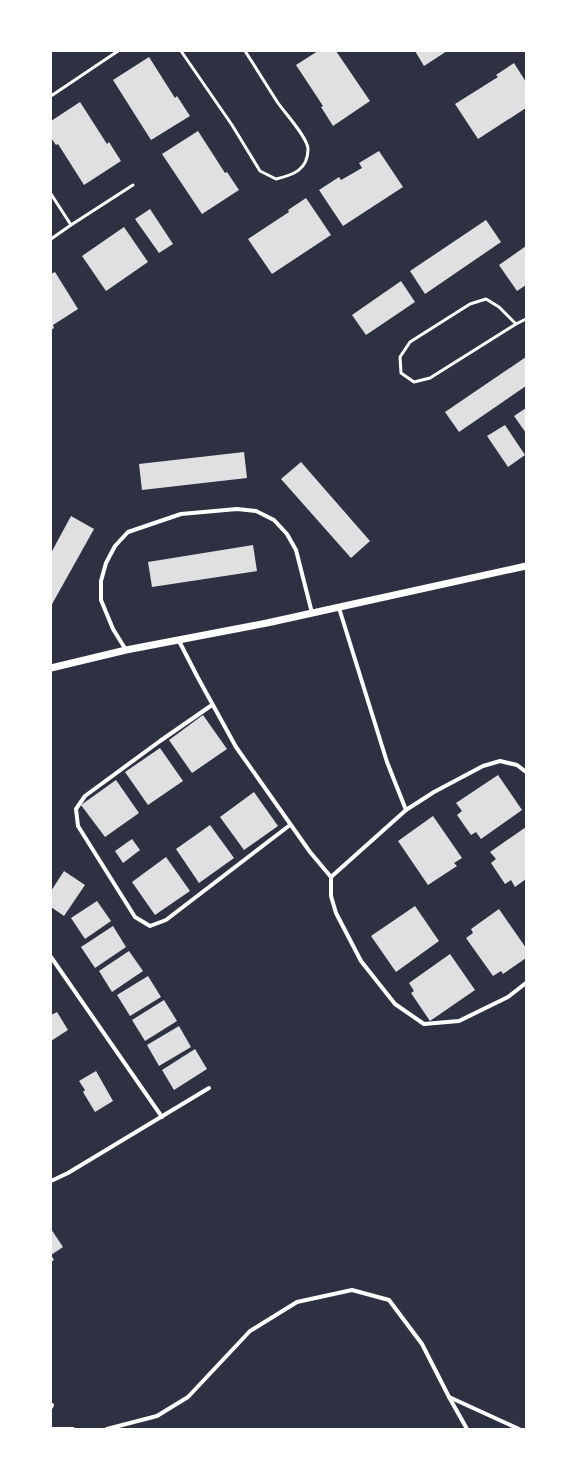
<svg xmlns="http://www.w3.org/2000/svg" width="577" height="1480" font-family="Commissioner,sans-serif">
	<rect width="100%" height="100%" fill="#2d3142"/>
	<g fill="#e0e0e3">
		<path d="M 318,51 L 336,51 L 370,101 L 333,126 L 321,107 L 323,106 L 296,65 Z"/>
		<path d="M 415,51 L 447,51 L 424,66 Z"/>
		<path d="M 149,57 L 175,98 L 177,96 L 190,116 L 151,140 L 113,80 Z"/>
		<path d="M 514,63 L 526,82 L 526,108 L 478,139 L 455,104 L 498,77 L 496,75 Z"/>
		<path d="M 80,102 L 107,144 L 109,142 L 121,161 L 84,185 L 58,144 L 56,145 L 51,138 L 51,121 Z"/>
		<path d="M 198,131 L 225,173 L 227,172 L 239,190 L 202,214 L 162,154 Z"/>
		<path d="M 379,151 L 403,187 L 343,226 L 319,190 L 339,177 L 341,180 L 362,168 L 359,163 Z"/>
		<path d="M 306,198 L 331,235 L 272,274 L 248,239 L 289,212 L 288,210 Z"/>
		<path d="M 150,209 L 173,244 L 159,253 L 135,219 Z"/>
		<path d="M 486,220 L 501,242 L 425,294 L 410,271 Z"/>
		<path d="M 124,227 L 148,262 L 106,291 L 82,256 Z"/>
		<path d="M 526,246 L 526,285 L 517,291 L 499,265 Z"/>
		<path d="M 55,272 L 78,309 L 53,325 L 54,328 L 51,330 L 51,274 Z"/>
		<path d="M 401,281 L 415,302 L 366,335 L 352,315 Z"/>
		<path d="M 526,357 L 526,386 L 459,432 L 445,412 Z"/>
		<path d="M 526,408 L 526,433 L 514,416 Z"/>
		<path d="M 505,425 L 525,455 L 508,467 L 487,436 Z"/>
		<path d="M 244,452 L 247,478 L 142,490 L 139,464 Z"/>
		<path d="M 301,462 L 370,541 L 351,558 L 281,479 Z"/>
		<path d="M 71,516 L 94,529 L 51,606 L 51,553 Z"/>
		<path d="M 253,545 L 257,571 L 152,587 L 148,562 Z"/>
		<path d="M 203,715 L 227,749 L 192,773 L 169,740 Z"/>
		<path d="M 160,748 L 183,781 L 148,805 L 125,772 Z"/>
		<path d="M 498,775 L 522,810 L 481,839 L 476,832 L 471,835 L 457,815 L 462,811 L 456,803 Z"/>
		<path d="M 116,780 L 139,813 L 105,837 L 81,805 Z"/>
		<path d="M 254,792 L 278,826 L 244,850 L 220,817 Z"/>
		<path d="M 433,816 L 462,858 L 454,863 L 457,866 L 428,885 L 398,841 Z"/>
		<path d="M 210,825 L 234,858 L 199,883 L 176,849 Z"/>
		<path d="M 526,827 L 526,879 L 515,887 L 511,880 L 505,884 L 491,863 L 496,859 L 490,852 Z"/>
		<path d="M 132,839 L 140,850 L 123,863 L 115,851 Z"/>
		<path d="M 166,857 L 190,891 L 155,915 L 132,882 Z"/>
		<path d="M 64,871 L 85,885 L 64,916 L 51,907 L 51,891 Z"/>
		<path d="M 97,901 L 111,921 L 85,939 L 71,918 Z"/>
		<path d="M 415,906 L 439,941 L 396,972 L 371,936 Z"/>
		<path d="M 499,909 L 526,948 L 526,958 L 503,974 L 501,971 L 493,976 L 466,938 L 473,933 L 471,929 Z"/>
		<path d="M 113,926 L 126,947 L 95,968 L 81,947 Z"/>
		<path d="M 129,951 L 143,971 L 112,992 L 99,971 Z"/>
		<path d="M 450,954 L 475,990 L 430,1021 L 411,993 L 414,991 L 409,983 Z"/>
		<path d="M 148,976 L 161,997 L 130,1016 L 117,995 Z"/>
		<path d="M 164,1000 L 177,1021 L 145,1041 L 132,1020 Z"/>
		<path d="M 57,1012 L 68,1030 L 51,1041 L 51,1015 Z"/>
		<path d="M 179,1026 L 191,1047 L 159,1066 L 147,1045 Z"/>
		<path d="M 195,1049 L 207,1069 L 174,1090 L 162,1070 Z"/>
		<path d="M 96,1071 L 113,1101 L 95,1112 L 83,1092 L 85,1090 L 79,1081 Z"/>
		<path d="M 51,1229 L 63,1247 L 51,1255 L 54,1260 L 51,1262 Z"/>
	</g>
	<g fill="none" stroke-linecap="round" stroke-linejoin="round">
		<g stroke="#fff" stroke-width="3">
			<path d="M 181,51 L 232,125 L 260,171 L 276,179 C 293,175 308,170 308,149 C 308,138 285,113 278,103 C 267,86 256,68 245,51"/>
			<path d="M 51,96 L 118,51"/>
			<path d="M 51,194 L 71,225 L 51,239"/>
			<path d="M 71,225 L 133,185"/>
			<path d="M 486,299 L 499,307 L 516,324 L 430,378 L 414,382 L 401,373 L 400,357 L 410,342 L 470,304 Z"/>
			<path d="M 516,324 L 526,319"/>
		</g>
		<g stroke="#fff" stroke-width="4">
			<path d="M 339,608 L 387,762 L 406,810"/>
			<path d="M 178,639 L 197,676 L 236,747 L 310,852 L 331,877"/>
			<path d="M 126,650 L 113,629 L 101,600 L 101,581 L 106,563 L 115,546 L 128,532 L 181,514 L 237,509 L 256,511 L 274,520 L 287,534 L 296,550 L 312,613"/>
			<path d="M 212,705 L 160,741 L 85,796 L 76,809 L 78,826 L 135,917 L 150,926 L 166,920 L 290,825"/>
			<path d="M 526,772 L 517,765 L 500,761 L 483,766 L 434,792 L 406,810 L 331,877 L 331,896 L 336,913 L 361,961 L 395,1004 L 424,1024 L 459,1021 L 508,997 L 526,983"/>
			<path d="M 51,957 L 162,1117"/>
			<path d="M 51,1181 L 68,1173 L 209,1088"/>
			<path d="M 449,1397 L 519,1429"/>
			<path d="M 51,1407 L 52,1405"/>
			<path d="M 51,1429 L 73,1429"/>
			<path d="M 107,1429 L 157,1416 L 188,1397 L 250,1331 L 297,1302 L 352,1290 L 389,1300 L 422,1344 L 449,1397 L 467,1429"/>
		</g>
		<path stroke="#fff" stroke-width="7" d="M 51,668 L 126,650 L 267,623 L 526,566"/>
	</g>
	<rect width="577" height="1480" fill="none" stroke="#ffffff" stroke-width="104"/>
</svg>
